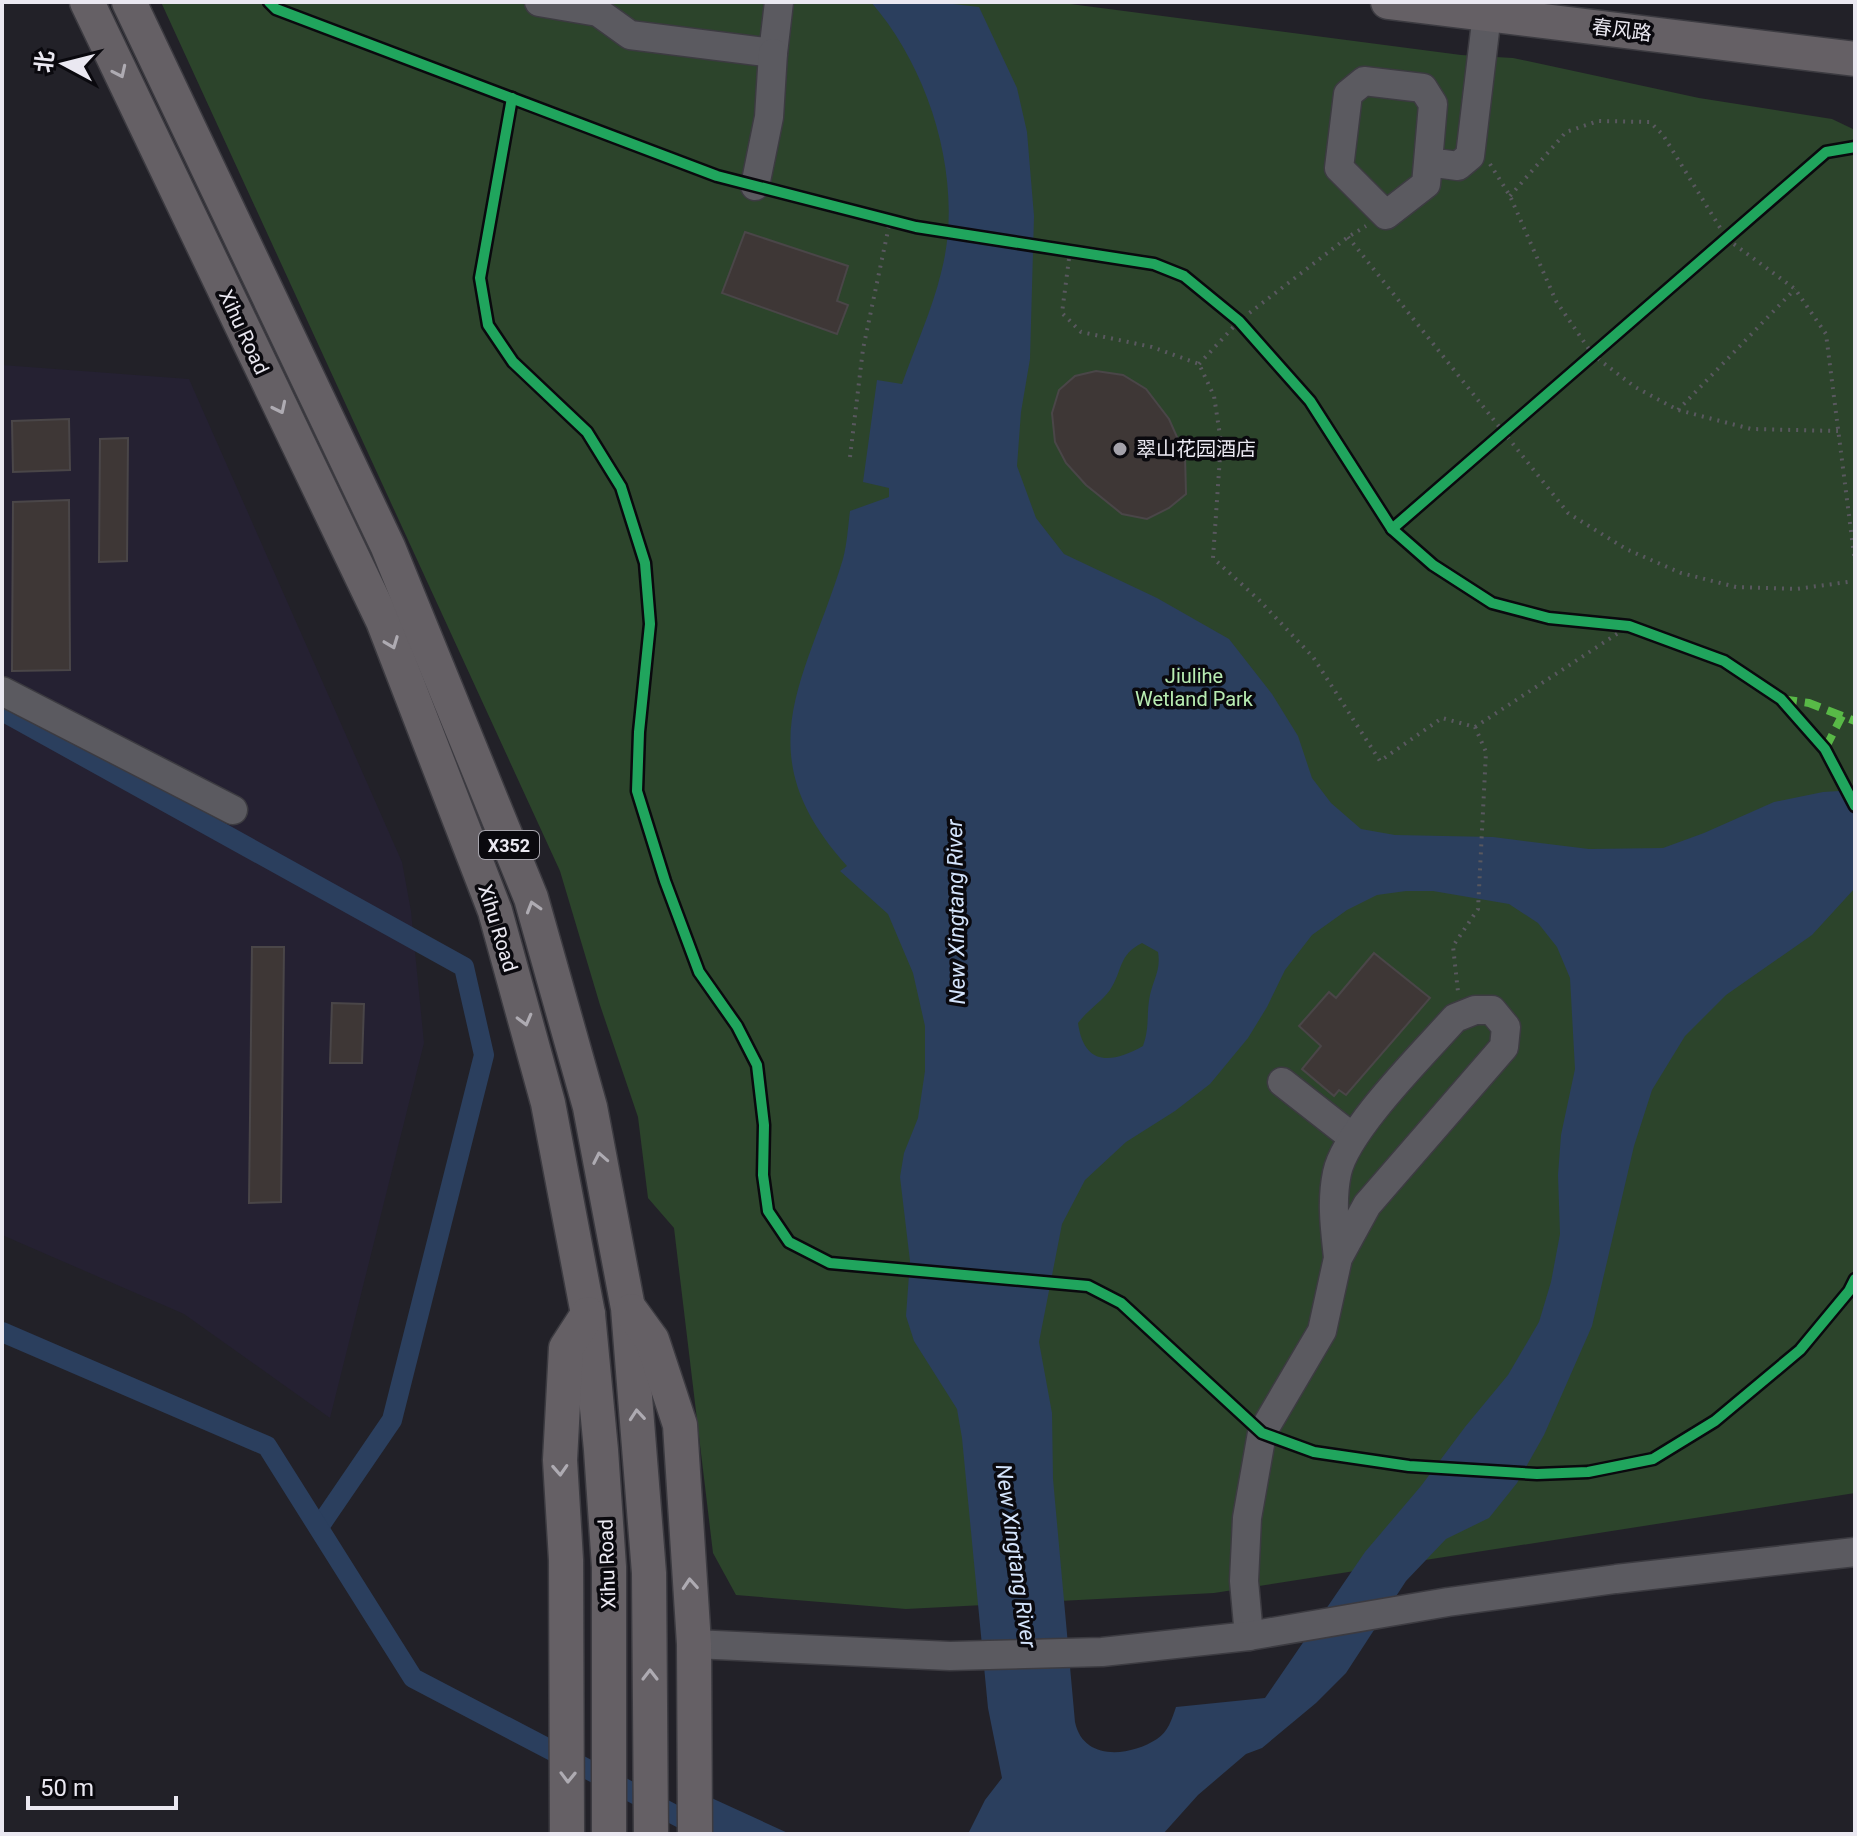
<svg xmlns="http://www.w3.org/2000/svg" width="1857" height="1836" font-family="Roboto,'Noto Sans SC',sans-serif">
	<rect width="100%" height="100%" fill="#222128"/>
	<path fill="#252132" d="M 2,365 L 189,379 L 402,862 L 411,911 L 424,1043 L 330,1418 L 184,1314 L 2,1235 Z"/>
	<path fill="#2c442b" d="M 161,2 L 1055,2 L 1461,55 L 1513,58 L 1699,98 L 1832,119 L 1855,130 L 1855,1493 L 1214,1593 L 906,1609 L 736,1595 L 713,1553 L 674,1228 L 648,1198 L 638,1117 L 600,1005 L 560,871 Z"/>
	<g fill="#2b3f5e" fill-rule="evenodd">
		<path d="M 871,2 L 936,2 L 979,7 L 1017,88 L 1027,132 L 1034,216 L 1030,359 L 1021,412 L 1017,466 L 1036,518 L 1064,554 L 1157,598 L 1229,639 L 1272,694 L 1298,736 L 1312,778 L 1331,803 L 1361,829 L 1395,835 L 1493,837 L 1589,849 L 1663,848 L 1704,833 L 1774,802 L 1823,792 L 1855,790 L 1855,888 L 1812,935 L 1726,995 L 1685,1036 L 1652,1090 L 1634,1146 L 1592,1326 L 1544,1435 L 1517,1483 L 1489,1518 L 1446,1539 L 1406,1581 L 1346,1673 L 1316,1703 L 1262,1748 L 1246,1754 L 1198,1795 L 1163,1834 L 968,1834 L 985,1800 L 1002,1778 L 988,1708 L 962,1438 L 957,1409 L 914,1341 L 906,1316 L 910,1261 L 900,1177 L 904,1153 L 918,1118 L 925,1071 L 925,1026 L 913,973 L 888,914 L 840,871 L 847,866 C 744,752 806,681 843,559 C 847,544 848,527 850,511 L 889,497 L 889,488 L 863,482 L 877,380 L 902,384 C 915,347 932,310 941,273 C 965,183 931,71 871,2 ZM 1406,891 L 1433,891 L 1509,904 L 1538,923 L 1557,947 L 1570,978 L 1575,1069 L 1561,1135 L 1558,1175 L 1560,1234 L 1551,1282 L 1539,1322 L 1508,1375 L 1465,1427 L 1421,1486 L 1365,1552 L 1265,1698 L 1176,1707 C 1172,1719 1168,1732 1157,1739 C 1129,1757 1083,1761 1075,1722 L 1053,1479 L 1052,1413 L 1039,1342 L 1062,1224 L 1085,1180 L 1126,1142 L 1175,1111 L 1210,1084 L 1248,1038 L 1267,1007 L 1285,970 L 1312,935 L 1347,910 L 1377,895 ZM 1142,943 L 1158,952 C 1161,970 1154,978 1150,995 C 1146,1014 1150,1027 1143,1046 C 1111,1064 1084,1066 1078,1023 C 1087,1011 1102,1001 1110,990 C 1123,970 1118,955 1142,943 Z"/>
		<path d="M 694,1790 L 790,1834 L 709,1834 Z"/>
	</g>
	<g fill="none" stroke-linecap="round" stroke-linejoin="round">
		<g stroke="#2b3f5e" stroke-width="20">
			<path d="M 2,711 L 464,967 L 484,1055 L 392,1420 L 319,1527"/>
			<path d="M 2,1332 L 267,1446 L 413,1678 L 700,1828"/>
		</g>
	</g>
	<g fill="#3e3736" stroke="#4a4648" stroke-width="2">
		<path d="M 745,232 L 848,266 L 837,301 L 848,305 L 837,334 L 722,293 Z"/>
		<path d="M 1096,371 L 1123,375 L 1146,389 L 1169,419 L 1185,455 L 1186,494 L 1169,508 L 1147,519 L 1122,514 L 1086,485 L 1066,463 L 1055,442 L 1052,413 L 1059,390 L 1075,376 Z"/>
		<path d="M 69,419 L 70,470 L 13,472 L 12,421 Z"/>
		<path d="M 128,438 L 127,561 L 99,562 L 100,439 Z"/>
		<path d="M 69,500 L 70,670 L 12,671 L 13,502 Z"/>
		<path d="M 252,947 L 284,947 L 281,1202 L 249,1203 Z"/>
		<path d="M 1374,953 L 1430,998 L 1346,1095 L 1339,1090 L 1334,1096 L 1302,1069 L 1321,1046 L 1299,1026 L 1329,992 L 1336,998 Z"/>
		<path d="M 332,1003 L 364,1004 L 362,1063 L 330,1063 Z"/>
	</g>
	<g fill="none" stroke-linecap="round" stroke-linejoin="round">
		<defs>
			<g id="minor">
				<path d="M 539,2 L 598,12 L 630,35 L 773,53 L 779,2"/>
				<path d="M 1428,162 L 1426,184 L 1386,215 L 1339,168 L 1348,94 L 1364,81 L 1423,88 L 1433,104 L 1428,162 L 1458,166 L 1470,156 L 1487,14"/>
				<path d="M 755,186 L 769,117 L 773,53"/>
				<path d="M 2,691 L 233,810"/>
				<path d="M 1282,1082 L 1352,1137"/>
				<path d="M 1249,1636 L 1244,1581 L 1247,1518 L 1262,1433 L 1322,1331 L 1338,1258 L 1367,1205 L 1504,1047 L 1506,1027 L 1492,1010 L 1475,1010 L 1455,1018 C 1424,1053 1346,1130 1337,1173 C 1331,1202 1335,1229 1338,1258"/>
				<path d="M 694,1644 L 950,1656 L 1102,1652 L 1249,1636 L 1448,1602 L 1616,1579 L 1855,1552"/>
			</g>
			<g id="major">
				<path d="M 87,2 L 383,621 L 495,911 L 548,1103 L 588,1314 L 601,1450 L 609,1567 L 609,1834"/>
				<path d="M 129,2 L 388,547 L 531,898 L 590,1107 L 628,1308 L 649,1573 L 651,1834"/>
				<path d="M 1388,2 L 1855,59"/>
				<path d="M 631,1311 L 652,1340 L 680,1425 L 694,1644 L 695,1834"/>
				<path d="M 567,1834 L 566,1560 L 560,1460 L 566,1348 L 588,1314"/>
			</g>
		</defs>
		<use href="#minor" stroke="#3c3b41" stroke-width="31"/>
		<use href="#major" stroke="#3c3b41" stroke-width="37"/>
		<g stroke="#59585f" stroke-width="4" stroke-dasharray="2 6" stroke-linecap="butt">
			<path d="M 1490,164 L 1510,196 L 1556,301 L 1593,355 L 1635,387 L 1678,410 L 1751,429 L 1838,431"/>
			<path d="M 1510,196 L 1566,132 L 1598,121 L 1650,122 L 1663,135 L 1727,239 L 1795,289 L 1826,334 L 1855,563"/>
			<path d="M 1348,237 L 1568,513 L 1626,549 L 1681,573 L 1736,587 L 1796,589 L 1855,581"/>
			<path d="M 1070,251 L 1062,313 L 1081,332 L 1152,347 L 1199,364 L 1214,396 L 1221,442 L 1213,558 L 1259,600 L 1313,657 L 1380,761 L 1442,718 L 1475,727 L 1486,752 L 1478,909 L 1453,946 L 1458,992"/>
			<path d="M 1199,364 L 1239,321 L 1348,237 L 1366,226"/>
			<path d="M 1678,410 L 1795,289"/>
			<path d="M 850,457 L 863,349 L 890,221"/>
			<path d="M 1475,727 L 1629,626"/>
		</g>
		<use href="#minor" stroke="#5b5a60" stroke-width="28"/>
		<use href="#major" stroke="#656065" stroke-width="34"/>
		<g stroke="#58b947" stroke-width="8" stroke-dasharray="16 8" stroke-linecap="butt">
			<path d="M 1781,699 L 1809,703 L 1855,721"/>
			<path d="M 1825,749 L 1842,716"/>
		</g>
		<defs>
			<g id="cycleway">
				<path d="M 269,2 L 276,9 L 717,176 L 916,227 L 1154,264 L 1184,276 L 1239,321 L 1310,401 L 1392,529 L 1433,565 L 1492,603 L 1549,618 L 1629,626 L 1724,661 L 1781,699 L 1825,749 L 1855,806"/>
				<path d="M 512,98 L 480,278 L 488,325 L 513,362 L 587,432 L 621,487 L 645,563 L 650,624 L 639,732 L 637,791 L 665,881 L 699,972 L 737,1026 L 757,1065 L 764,1125 L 763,1175 L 768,1211 L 789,1242 L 830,1263 L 1088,1286 L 1121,1303 L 1262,1433 L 1314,1452 L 1409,1466 L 1537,1474 L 1588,1472 L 1653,1459 L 1715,1421 L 1800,1350 L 1849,1291 L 1855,1279"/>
				<path d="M 1392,529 L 1826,152 L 1855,147"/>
			</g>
		</defs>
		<use href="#cycleway" stroke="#0a090e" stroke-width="15"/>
		<use href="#cycleway" stroke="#20a55d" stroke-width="10"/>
	</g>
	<defs><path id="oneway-chevron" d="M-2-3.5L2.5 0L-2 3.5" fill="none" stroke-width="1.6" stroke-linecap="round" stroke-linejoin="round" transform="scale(2)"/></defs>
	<g stroke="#aeabb2">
		<use href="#oneway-chevron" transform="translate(120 72) rotate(65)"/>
		<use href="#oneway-chevron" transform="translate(280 408) rotate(64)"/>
		<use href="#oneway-chevron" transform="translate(392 643) rotate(69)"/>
		<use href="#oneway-chevron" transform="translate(533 907) rotate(-107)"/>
		<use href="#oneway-chevron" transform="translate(525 1020) rotate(75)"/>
		<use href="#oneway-chevron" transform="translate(600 1158) rotate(-101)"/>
		<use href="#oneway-chevron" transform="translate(637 1415) rotate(-95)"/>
		<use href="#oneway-chevron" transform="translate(560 1470) rotate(87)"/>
		<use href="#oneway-chevron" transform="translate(690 1584) rotate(-94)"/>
		<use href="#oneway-chevron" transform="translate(650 1675) rotate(-90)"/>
		<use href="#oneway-chevron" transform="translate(568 1777) rotate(91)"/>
	</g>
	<circle fill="#a4a2ab" stroke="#0a090e" stroke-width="3" cx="1120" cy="449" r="8"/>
	<g text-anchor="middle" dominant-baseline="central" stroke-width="7" stroke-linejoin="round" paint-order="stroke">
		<rect fill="#0a090e" stroke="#a7a5ad" stroke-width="2" x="479" y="831" width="60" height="28" rx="6"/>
		<g font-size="18" font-weight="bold" fill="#eae8f1">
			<text x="509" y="845">X352</text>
		</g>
		<g font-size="20" fill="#eae8f1" stroke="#0a090e">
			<text transform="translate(1622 30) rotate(7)">春风路</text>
			<text transform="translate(244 332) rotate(65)">Xihu Road</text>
			<text transform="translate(498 928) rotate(73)">Xihu Road</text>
			<text transform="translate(607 1564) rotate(-92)">Xihu Road</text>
		</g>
		<g font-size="20" fill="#eae8f1" stroke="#0a090e" text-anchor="start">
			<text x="1136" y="449">翠山花园酒店</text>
		</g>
		<g font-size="20" fill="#b8ecb2" stroke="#0a090e">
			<text x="1194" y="676">Jiulihe<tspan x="1194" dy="23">Wetland Park</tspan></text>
		</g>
		<g font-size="22" font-style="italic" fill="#d4e4fc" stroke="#0a090e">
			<text transform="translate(956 912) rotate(-91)">New Xingtang River</text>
			<text transform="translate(1016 1556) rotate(82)">New Xingtang River</text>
		</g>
	</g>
	<rect width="1857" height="1836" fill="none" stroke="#eae8f1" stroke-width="8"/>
	<g transform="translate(64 64) rotate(277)" stroke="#0a090e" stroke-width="6" paint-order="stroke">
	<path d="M0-6L14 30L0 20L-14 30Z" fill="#eae8f1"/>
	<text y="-12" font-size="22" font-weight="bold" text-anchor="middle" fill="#eae8f1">北</text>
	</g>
	<path d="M28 1796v12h148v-12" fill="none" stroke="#eae8f1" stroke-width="4"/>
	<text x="40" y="1796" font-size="24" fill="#eae8f1" stroke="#0a090e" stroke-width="6" paint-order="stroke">50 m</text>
</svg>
